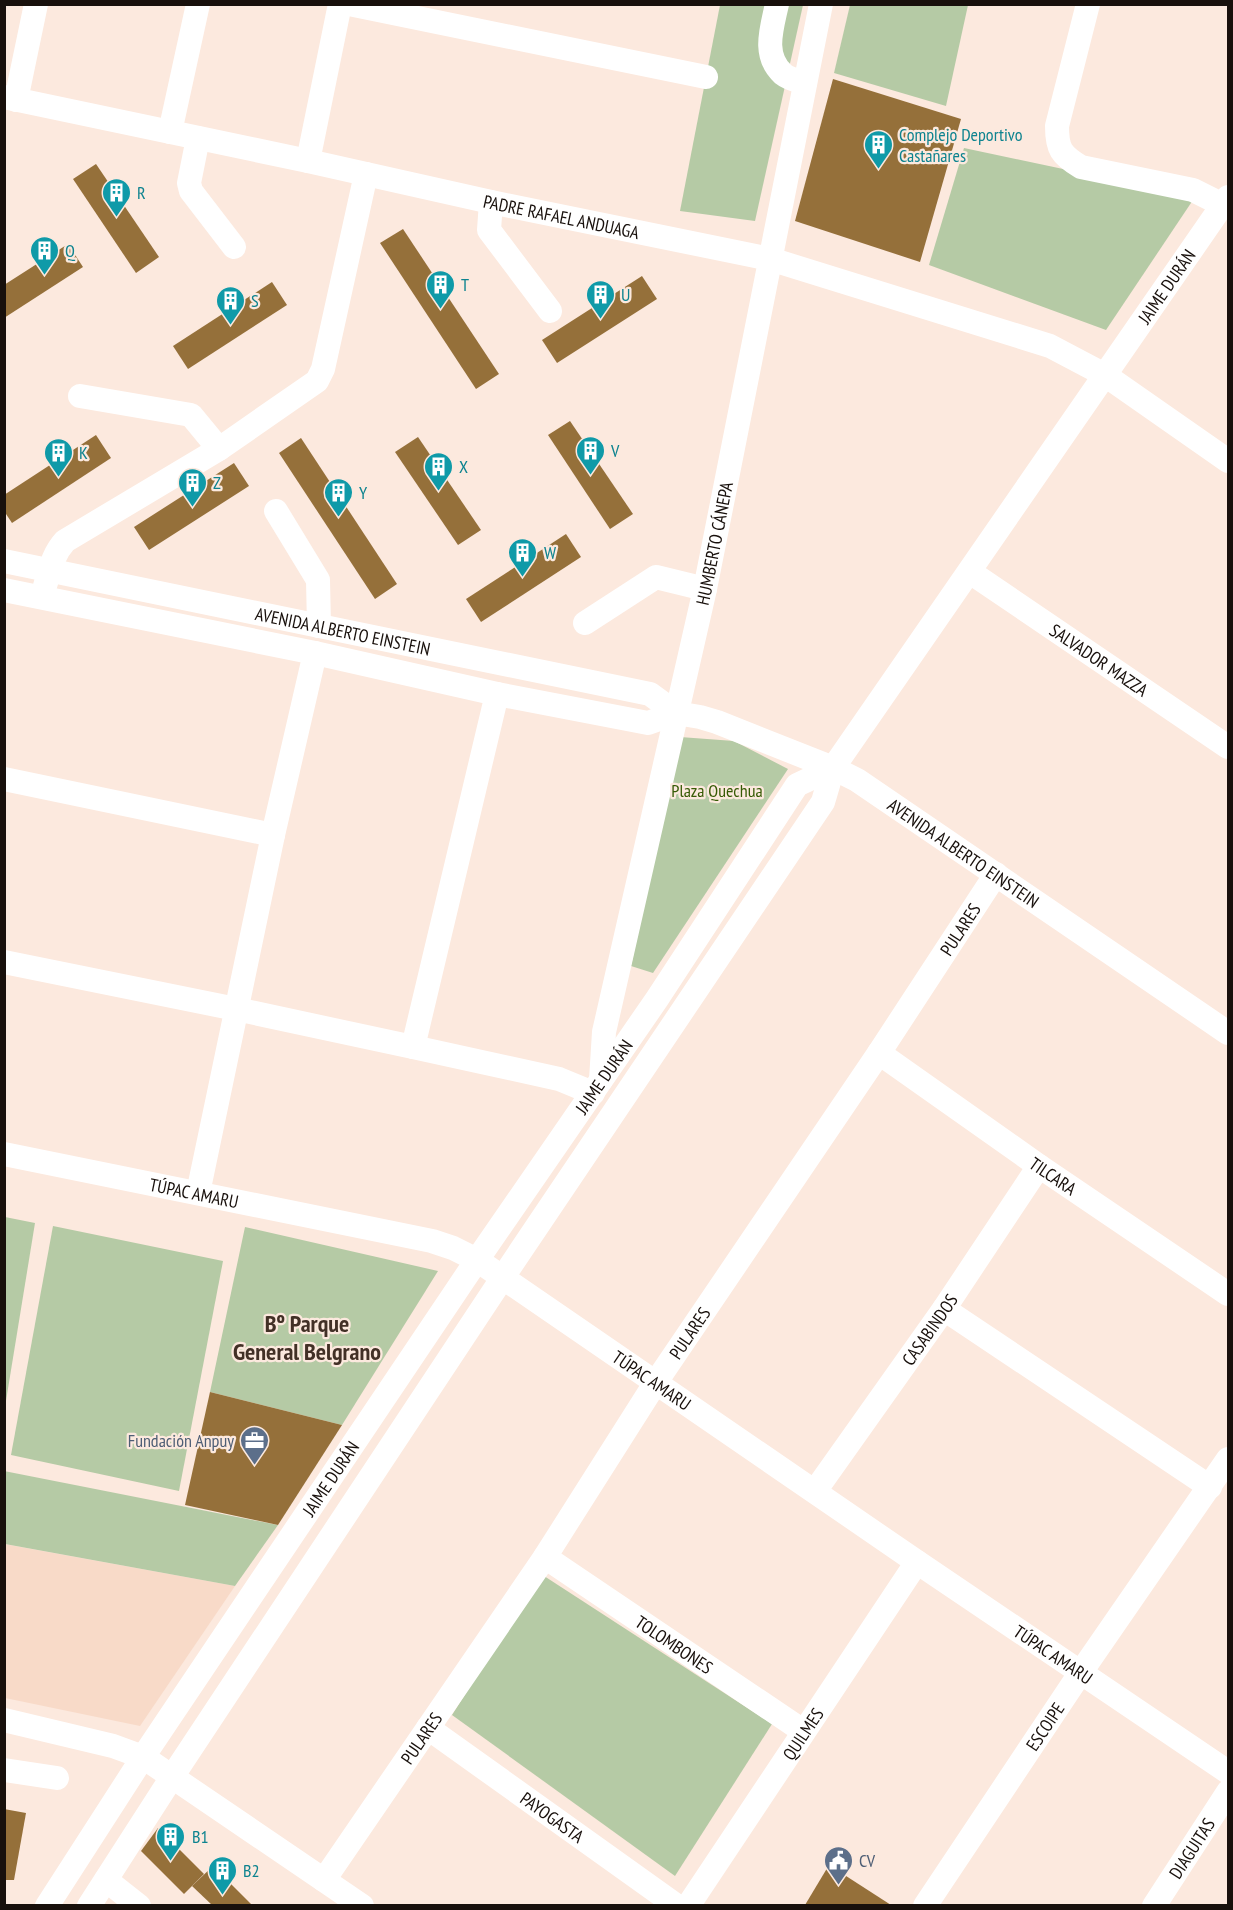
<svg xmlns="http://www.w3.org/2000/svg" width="1233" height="1910" font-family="'PT Sans Narrow',sans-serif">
	<rect width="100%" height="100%" fill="#fce9de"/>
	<path fill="#f8dac8" d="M 4,1544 L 235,1586 L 140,1726 L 5,1698 Z"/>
	<g fill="#b5caa5">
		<path d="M 720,5 L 803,5 L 755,221 L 680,211 Z"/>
		<path d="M 850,5 L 968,5 L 946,106 L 834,73 Z"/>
		<path d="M 964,148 L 1195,197 L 1106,330 L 929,265 Z"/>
		<path d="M 680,737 L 734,741 L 788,769 L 653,973 L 631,966 Z"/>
		<path d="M 5,1217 L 35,1223 L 5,1407 L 4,1217 Z"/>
		<path d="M 53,1226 L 223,1261 L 179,1491 L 11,1455 Z"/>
		<path d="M 245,1227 L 438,1271 L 342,1425 L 210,1392 Z"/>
		<path d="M 4,1471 L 278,1525 L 235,1586 L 5,1544 Z"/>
		<path d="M 541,1574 L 772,1724 L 675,1876 L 452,1715 Z"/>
	</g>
	<g fill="#95703a">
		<path d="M 833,79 L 961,119 L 920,262 L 795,221 Z"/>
		<path d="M 96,164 L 159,257 L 136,273 L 73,179 Z"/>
		<path d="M 403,229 L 499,374 L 476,389 L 380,243 Z"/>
		<path d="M 68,244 L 83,267 L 4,318 L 4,285 Z"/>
		<path d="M 642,276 L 657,299 L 557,363 L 542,340 Z"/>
		<path d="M 272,282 L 287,305 L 188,369 L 173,346 Z"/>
		<path d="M 570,421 L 633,514 L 610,529 L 548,435 Z"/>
		<path d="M 96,435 L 111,458 L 12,523 L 4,511 L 4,495 Z"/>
		<path d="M 418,437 L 481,530 L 458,545 L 395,452 Z"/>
		<path d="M 301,438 L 397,584 L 375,599 L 279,453 Z"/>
		<path d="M 234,463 L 249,486 L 149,550 L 134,527 Z"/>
		<path d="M 566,534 L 581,557 L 481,622 L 466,599 Z"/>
		<path d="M 210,1392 L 342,1425 L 278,1525 L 185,1505 Z"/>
		<path d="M 4,1809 L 26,1813 L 14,1880 L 4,1880 Z"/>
		<path d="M 158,1828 L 204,1874 L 184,1894 L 141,1851 Z"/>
		<path d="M 829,1865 L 891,1905 L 805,1905 Z"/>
		<path d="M 213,1866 L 252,1905 L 212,1905 L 192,1886 Z"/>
	</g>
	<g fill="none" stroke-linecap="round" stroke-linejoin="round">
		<g stroke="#fff" stroke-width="24">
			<path d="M 349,4 L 706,77"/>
			<path d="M 777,4 C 772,28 762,55 783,74 C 789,79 798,81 805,83"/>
			<path d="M 1088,4 L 1057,126 C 1057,149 1061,155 1081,167 L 1193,190 L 1223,205"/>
			<path id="s1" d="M 4,97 L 308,161 L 491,202 L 770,259 L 1050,346 L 1105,375 L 1228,461"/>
			<path d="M 16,100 L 36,4"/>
			<path d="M 170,132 L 198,4"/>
			<path d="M 198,138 L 189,183 L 191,191 L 234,247"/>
			<path d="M 308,161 L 340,4"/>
			<path d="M 491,202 L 489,230 L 550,311"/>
			<path d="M 80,396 L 191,415 L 219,449"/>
			<path d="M 276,511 L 318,580 L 319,626"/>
			<path id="s2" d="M 4,561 L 650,694 L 676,713"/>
			<path id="s3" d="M 970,572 L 1228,747"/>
			<path d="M 45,586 C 50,570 53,554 65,541 L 219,449 L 317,381 L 323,369 L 366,174"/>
			<path id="s4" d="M 4,590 L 315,653 L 497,694 L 648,723 L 676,713 L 700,717 L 717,722 L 833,768 L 857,780 L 1228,1033"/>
			<path d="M 585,623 L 656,577 L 705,589"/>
			<path d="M 4,779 L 273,835"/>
			<path d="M 4,962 L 236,1009 L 413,1047 L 559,1079 L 593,1093"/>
			<path d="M 413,1047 L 497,694"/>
			<path id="s5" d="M 879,1053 L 1039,1166 L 1228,1294"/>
			<path id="s6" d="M 601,1080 L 604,1032 L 705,589 L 821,4"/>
			<path id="s7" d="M 4,1154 L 432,1241 L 453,1248 L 477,1260 L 917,1562 L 1228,1772"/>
			<path d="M 198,1193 L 273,835 L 315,653"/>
			<path d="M 944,1309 L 1210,1487"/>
			<path id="s8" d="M 815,1491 L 944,1309 L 1039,1166"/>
			<path id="s9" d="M 545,1557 L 803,1731"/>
			<path d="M 4,1720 L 113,1746 L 143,1757 L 362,1906"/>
			<path id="s10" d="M 428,1728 L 677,1906"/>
			<path d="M 4,1770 L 57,1778"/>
			<path d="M 106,1880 L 139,1906"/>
			<path id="s11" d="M 324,1880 L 545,1557 L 656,1382 L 879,1053 L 996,874"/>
			<path id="s12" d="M 47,1906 L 143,1757 L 477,1260 L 657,999 L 797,785 L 833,768"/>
			<path id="s13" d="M 89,1906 L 172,1777 L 503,1277 L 823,802 L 833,768 L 1228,197"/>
			<path id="s14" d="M 688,1906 L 917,1562"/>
			<path id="s15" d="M 925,1906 L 1081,1672 L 1228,1459"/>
			<path id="s16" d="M 1154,1906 L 1228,1792"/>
		</g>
	</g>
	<defs>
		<symbol id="building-pin" viewBox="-11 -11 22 30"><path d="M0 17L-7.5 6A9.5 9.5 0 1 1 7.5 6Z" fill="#0f9aa8" stroke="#fce9de"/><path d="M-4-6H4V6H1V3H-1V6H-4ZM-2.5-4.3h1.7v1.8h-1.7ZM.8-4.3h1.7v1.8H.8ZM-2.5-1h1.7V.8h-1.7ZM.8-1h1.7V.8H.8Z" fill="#fff"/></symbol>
		<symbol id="office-pin" viewBox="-11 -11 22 30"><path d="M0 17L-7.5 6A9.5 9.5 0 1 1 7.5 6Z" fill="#5c6f8a" stroke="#fce9de"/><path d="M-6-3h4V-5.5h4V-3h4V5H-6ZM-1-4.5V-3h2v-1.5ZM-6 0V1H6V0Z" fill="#fff"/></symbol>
		<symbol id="civic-pin" viewBox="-11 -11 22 30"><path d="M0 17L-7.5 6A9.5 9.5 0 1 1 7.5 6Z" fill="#5c6f8a" stroke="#fce9de"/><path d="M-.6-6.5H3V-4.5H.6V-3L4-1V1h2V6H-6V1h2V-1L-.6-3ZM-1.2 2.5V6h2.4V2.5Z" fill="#fff"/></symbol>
	</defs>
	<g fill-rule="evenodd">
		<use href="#building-pin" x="862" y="128" width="33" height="45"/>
		<use href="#building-pin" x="100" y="176" width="33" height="45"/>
		<use href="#building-pin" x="28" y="234" width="33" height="45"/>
		<use href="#building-pin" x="424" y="268" width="33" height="45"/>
		<use href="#building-pin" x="584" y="278" width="33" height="45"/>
		<use href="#building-pin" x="214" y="284" width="33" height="45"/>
		<use href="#building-pin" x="574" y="434" width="33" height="45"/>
		<use href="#building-pin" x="42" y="436" width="33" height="45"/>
		<use href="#building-pin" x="422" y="450" width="33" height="45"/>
		<use href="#building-pin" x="176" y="466" width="33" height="45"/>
		<use href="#building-pin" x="322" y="476" width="33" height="45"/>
		<use href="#building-pin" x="506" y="536" width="33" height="45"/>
		<use href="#office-pin" x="238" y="1424" width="33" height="45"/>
		<use href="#building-pin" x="154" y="1820" width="33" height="45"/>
		<use href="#civic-pin" x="822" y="1844" width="33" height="45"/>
		<use href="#building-pin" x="206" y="1854" width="33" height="45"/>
	</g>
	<g text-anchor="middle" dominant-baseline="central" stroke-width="4.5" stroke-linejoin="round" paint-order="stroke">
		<g font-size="18" fill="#0d838f" stroke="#fce9de" text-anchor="start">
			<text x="899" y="134">Complejo Deportivo<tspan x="899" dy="21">Castañares</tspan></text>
			<text x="137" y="192">R</text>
			<text x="65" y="250">Q</text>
			<text x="461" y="284">T</text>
			<text x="621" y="294">U</text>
			<text x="251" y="300">S</text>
			<text x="611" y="450">V</text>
			<text x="79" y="452">K</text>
			<text x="459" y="466">X</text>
			<text x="213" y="482">Z</text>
			<text x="359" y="492">Y</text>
			<text x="544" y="552">W</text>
			<text x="192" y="1836">B1</text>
			<text x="243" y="1870">B2</text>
		</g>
		<g font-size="18" fill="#18100c" stroke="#fce9de">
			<text stroke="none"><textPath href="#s1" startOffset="570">PADRE RAFAEL ANDUAGA</textPath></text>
			<text stroke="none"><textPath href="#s13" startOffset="1947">JAIME DURÁN</textPath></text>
			<text stroke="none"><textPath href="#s6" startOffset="549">HUMBERTO CÁNEPA</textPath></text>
			<text stroke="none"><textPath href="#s2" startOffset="346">AVENIDA ALBERTO EINSTEIN</textPath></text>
			<text stroke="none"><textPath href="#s3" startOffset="156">SALVADOR MAZZA</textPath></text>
			<text stroke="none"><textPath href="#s4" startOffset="1010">AVENIDA ALBERTO EINSTEIN</textPath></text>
			<text stroke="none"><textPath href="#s11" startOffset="1144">PULARES</textPath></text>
			<text stroke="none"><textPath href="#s12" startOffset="999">JAIME DURÁN</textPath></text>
			<text stroke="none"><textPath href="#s5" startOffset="213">TILCARA</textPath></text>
			<text stroke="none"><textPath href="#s7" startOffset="194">TÚPAC AMARU</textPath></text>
			<text stroke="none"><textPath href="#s8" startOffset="198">CASABINDOS</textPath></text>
			<text stroke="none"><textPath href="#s11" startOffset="658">PULARES</textPath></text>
			<text stroke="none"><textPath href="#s7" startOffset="698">TÚPAC AMARU</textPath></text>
			<text stroke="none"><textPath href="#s12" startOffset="513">JAIME DURÁN</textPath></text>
			<text stroke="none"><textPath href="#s9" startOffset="156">TOLOMBONES</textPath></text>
			<text stroke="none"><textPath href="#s7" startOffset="1184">TÚPAC AMARU</textPath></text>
			<text stroke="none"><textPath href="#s15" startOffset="216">ESCOIPE</textPath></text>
			<text stroke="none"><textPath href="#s14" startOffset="207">QUILMES</textPath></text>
			<text stroke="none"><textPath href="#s11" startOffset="172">PULARES</textPath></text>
			<text stroke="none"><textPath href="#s10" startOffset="153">PAYOGASTA</textPath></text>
			<text stroke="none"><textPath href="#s16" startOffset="69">DIAGUITAS</textPath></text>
		</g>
		<g font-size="18" fill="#365a04" stroke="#fce9de">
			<text x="717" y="790">Plaza Quechua</text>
		</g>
		<g font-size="18" fill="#4e5e75" stroke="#fce9de" text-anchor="end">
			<text x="234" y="1440">Fundación Anpuy</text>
			<text x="859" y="1860" text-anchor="start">CV</text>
		</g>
		<g font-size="24" font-weight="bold" fill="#423026" stroke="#fce9de">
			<text x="307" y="1323">Bº Parque<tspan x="307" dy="28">General Belgrano</tspan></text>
		</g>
	</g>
	<rect width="1233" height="1910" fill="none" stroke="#18100c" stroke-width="12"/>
</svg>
